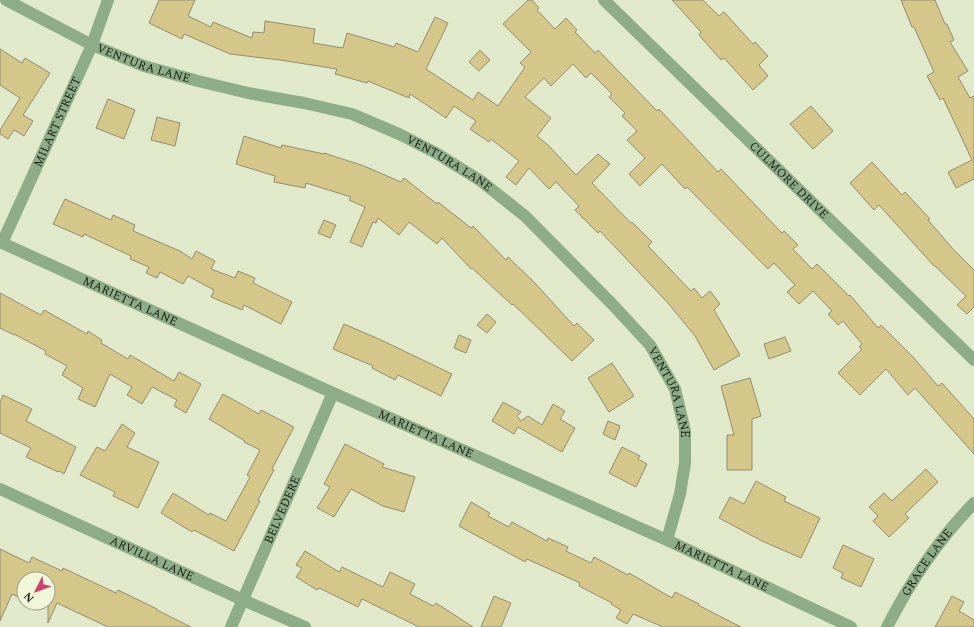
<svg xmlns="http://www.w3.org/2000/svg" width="974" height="627" font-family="Spectral,serif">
	<rect width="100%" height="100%" fill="#e1e9cb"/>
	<g fill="#d5c789" stroke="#938c70">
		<path d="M 159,0 L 195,0 L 188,16 L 211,27 L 213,22 L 252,38 L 253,32 L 264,33 L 265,21 L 315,29 L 313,43 L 343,48 L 347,33 L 394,47 L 396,43 L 418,52 L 435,17 L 448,23 L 426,69 L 473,100 L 478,92 L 498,106 L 525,67 L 520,63 L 531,52 L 503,24 L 528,0 L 532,0 L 539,8 L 537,10 L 555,29 L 566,18 L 577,30 L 575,32 L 595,53 L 598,50 L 657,111 L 659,109 L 718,172 L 721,169 L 782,233 L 784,231 L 798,245 L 793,249 L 812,269 L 817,264 L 849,296 L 850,295 L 878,328 L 881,325 L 913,357 L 938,386 L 942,383 L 974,419 L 974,454 L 915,388 L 908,395 L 886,369 L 860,395 L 838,373 L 862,349 L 859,347 L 862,344 L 843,321 L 838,325 L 828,314 L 832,311 L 813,291 L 799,304 L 787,292 L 795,285 L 774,263 L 768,269 L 687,187 L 685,189 L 662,164 L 640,186 L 629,174 L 645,158 L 627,140 L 637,131 L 622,116 L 625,113 L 609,97 L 612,94 L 591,73 L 586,78 L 573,64 L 551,86 L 544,78 L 525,97 L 551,118 L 537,136 L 548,145 L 576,175 L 598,154 L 610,164 L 592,183 L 631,223 L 632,222 L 652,242 L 648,246 L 691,291 L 694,288 L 702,298 L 710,291 L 720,304 L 714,310 L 740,355 L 714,370 L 695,336 L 668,303 L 600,231 L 598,233 L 575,210 L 579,206 L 556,182 L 549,189 L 529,168 L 516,185 L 506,177 L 519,161 L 491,139 L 489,142 L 470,129 L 476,121 L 454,106 L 446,118 L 410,94 L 409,98 L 368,81 L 367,83 L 335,74 L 337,69 L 280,60 L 230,54 L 184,34 L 182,39 L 149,23 Z"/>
		<path d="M 672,0 L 703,0 L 719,16 L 724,12 L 753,44 L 755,42 L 768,56 L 759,65 L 768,76 L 753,90 L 724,58 L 721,60 L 699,35 L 701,32 Z"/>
		<path d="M 901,0 L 935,0 L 945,24 L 947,24 L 954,40 L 950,42 L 968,71 L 958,77 L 970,98 L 974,96 L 974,179 L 956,188 L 948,172 L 972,160 L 943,98 L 940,100 L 927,76 L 934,72 L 914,27 L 912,27 Z"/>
		<path d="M 0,49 L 22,63 L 25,58 L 50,73 L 23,115 L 33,121 L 24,136 L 14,130 L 8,139 L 0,134 L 0,130 L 20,98 L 0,85 Z"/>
		<path d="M 480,50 L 490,60 L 479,71 L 469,62 Z"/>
		<path d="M 108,99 L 135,110 L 124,139 L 96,128 Z"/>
		<path d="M 811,106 L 833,131 L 813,149 L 790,124 Z"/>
		<path d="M 157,117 L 180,123 L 175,146 L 151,140 Z"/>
		<path d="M 244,136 L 281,148 L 282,145 L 324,154 L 324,153 L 364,166 L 401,182 L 404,178 L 437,204 L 438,202 L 471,228 L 473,226 L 506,260 L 508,257 L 534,282 L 574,326 L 577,323 L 594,340 L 572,361 L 513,304 L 512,305 L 472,268 L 471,269 L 442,238 L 437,244 L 409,222 L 399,235 L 378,218 L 376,223 L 373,222 L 362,247 L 350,242 L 365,207 L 349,200 L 351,197 L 306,183 L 305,188 L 274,182 L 275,176 L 236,164 Z"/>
		<path d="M 872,162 L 902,195 L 905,192 L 930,219 L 928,220 L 953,249 L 974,270 L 974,307 L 967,314 L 957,305 L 966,296 L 935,266 L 934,266 L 879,205 L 874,210 L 850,183 Z"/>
		<path d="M 65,199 L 111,220 L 113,215 L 135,225 L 133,231 L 180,251 L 192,259 L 196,251 L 215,261 L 211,269 L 235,278 L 238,271 L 255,278 L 253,283 L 292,302 L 281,324 L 244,305 L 242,310 L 211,297 L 214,290 L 188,276 L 183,284 L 160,272 L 157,278 L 146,273 L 149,267 L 130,259 L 131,256 L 84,234 L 83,237 L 53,224 Z"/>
		<path d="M 324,220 L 336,225 L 330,238 L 318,233 Z"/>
		<path d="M 0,293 L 41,315 L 44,310 L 87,334 L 88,331 L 102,340 L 101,343 L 128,359 L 130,355 L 174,381 L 179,372 L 201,384 L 186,413 L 174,406 L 177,400 L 152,387 L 142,404 L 127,395 L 132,387 L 110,374 L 95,407 L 78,399 L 83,388 L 62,375 L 67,366 L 45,354 L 46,351 L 14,334 L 14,335 L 0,328 Z"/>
		<path d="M 487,314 L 496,322 L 487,333 L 477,325 Z"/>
		<path d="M 344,324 L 381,340 L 452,374 L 441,396 L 398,375 L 395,380 L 372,368 L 373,366 L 333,349 Z"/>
		<path d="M 459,335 L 471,340 L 466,353 L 454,348 Z"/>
		<path d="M 785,337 L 791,351 L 769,359 L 764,344 Z"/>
		<path d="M 612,363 L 634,396 L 609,412 L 588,378 Z"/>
		<path d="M 750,378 L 761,416 L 752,419 L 752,470 L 727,470 L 727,435 L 734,435 L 721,386 Z"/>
		<path d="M 223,394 L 259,414 L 261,410 L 294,427 L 272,469 L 274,470 L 258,500 L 260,501 L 234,551 L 194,530 L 192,532 L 161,513 L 173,493 L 209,515 L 210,513 L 226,521 L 250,477 L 247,475 L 260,450 L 244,442 L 245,441 L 209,419 Z"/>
		<path d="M 3,395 L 32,409 L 26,421 L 76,447 L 64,474 L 59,471 L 58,472 L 26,457 L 31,448 L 0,433 L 0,402 Z"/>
		<path d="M 503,402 L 521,412 L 517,416 L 521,421 L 528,416 L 542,425 L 553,404 L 565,411 L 560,419 L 575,428 L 562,452 L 518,427 L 514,434 L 492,421 Z"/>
		<path d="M 608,421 L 620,426 L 615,440 L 603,434 Z"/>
		<path d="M 122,424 L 135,433 L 127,447 L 159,462 L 138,508 L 113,496 L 115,492 L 80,475 L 97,447 L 105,451 Z"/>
		<path d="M 345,444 L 384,464 L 382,467 L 415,477 L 404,512 L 383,506 L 351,489 L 334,517 L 317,508 L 330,487 L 324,484 Z"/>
		<path d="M 622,447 L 640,456 L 638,459 L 647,464 L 636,487 L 609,473 Z"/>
		<path d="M 926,469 L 938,482 L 905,514 L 909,518 L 889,537 L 873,521 L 878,516 L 869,507 L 884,493 L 892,501 Z"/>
		<path d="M 756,481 L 786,497 L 784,501 L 820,518 L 801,558 L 762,541 L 719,518 L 730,497 L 744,504 Z"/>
		<path d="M 471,502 L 490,513 L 488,516 L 509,527 L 512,522 L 547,541 L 548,538 L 568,547 L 566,551 L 591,563 L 594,557 L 628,575 L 629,573 L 672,598 L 675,592 L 699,604 L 698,605 L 741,627 L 663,627 L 633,614 L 627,624 L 616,618 L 621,610 L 611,604 L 612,603 L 579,586 L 580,583 L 527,559 L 525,562 L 459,526 Z"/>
		<path d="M 843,545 L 874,559 L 861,587 L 841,578 L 843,573 L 833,568 Z"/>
		<path d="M 0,549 L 29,563 L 32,557 L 62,571 L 63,568 L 116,593 L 118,590 L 157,609 L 157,610 L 191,627 L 108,627 L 57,603 L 48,623 L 48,579 L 24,579 L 24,600 L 12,594 L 0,621 Z"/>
		<path d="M 305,551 L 339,572 L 342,567 L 383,587 L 390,572 L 415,584 L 410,594 L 433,606 L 436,603 L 473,627 L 419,627 L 362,599 L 358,607 L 319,588 L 317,590 L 296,577 L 302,568 L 296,565 Z"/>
		<path d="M 494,596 L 511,603 L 501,627 L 481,627 Z"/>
		<path d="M 952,596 L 964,602 L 959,611 L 974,620 L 974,627 L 935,627 Z"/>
	</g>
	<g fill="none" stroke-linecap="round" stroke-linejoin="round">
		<g stroke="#8dad88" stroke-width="12">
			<path id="s1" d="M 6,0 L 92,45 L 144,66 L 198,81 L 248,93 L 304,103 L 352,114 L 399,134 L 436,153 L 481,181 L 525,216 L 613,305 L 650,345 L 675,389 L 685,431 L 685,463 L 680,494 L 667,540"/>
			<path id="s2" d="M 604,0 L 974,360"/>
			<path id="s3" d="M 0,242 L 333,393 L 667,540 L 851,627"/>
			<path id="s4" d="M 2,243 L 92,45 L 108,0"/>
			<path id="s5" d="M 0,489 L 243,600 L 305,627"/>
			<path id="s6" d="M 231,627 L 333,393"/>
			<path id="s7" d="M 887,627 C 910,582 938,540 974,503"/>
		</g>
	</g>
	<g text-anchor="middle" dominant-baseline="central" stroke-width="3" stroke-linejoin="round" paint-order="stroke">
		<g font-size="12" fill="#202217" stroke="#eff7d8">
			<text stroke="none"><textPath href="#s1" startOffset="152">VENTURA LANE</textPath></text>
			<text stroke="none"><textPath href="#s4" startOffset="133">MILART STREET</textPath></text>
			<text stroke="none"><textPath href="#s1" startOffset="476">VENTURA LANE</textPath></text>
			<text stroke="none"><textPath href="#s2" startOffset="258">CULMORE DRIVE</textPath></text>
			<text stroke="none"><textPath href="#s3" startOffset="143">MARIETTA LANE</textPath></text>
			<text stroke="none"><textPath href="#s1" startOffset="800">VENTURA LANE</textPath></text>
			<text stroke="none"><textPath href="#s3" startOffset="467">MARIETTA LANE</textPath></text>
			<text stroke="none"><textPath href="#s6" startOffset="128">BELVEDERE</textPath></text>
			<text stroke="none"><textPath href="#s5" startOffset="167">ARVILLA LANE</textPath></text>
			<text stroke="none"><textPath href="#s7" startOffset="76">GRACE LANE</textPath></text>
			<text stroke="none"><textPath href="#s3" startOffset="791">MARIETTA LANE</textPath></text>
		</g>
	</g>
	<g transform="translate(36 591) rotate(228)"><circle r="19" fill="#eff7d8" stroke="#9ca28b"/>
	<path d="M0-3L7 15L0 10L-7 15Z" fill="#cf416c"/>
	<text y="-6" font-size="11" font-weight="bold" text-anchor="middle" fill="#202217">N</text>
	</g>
</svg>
